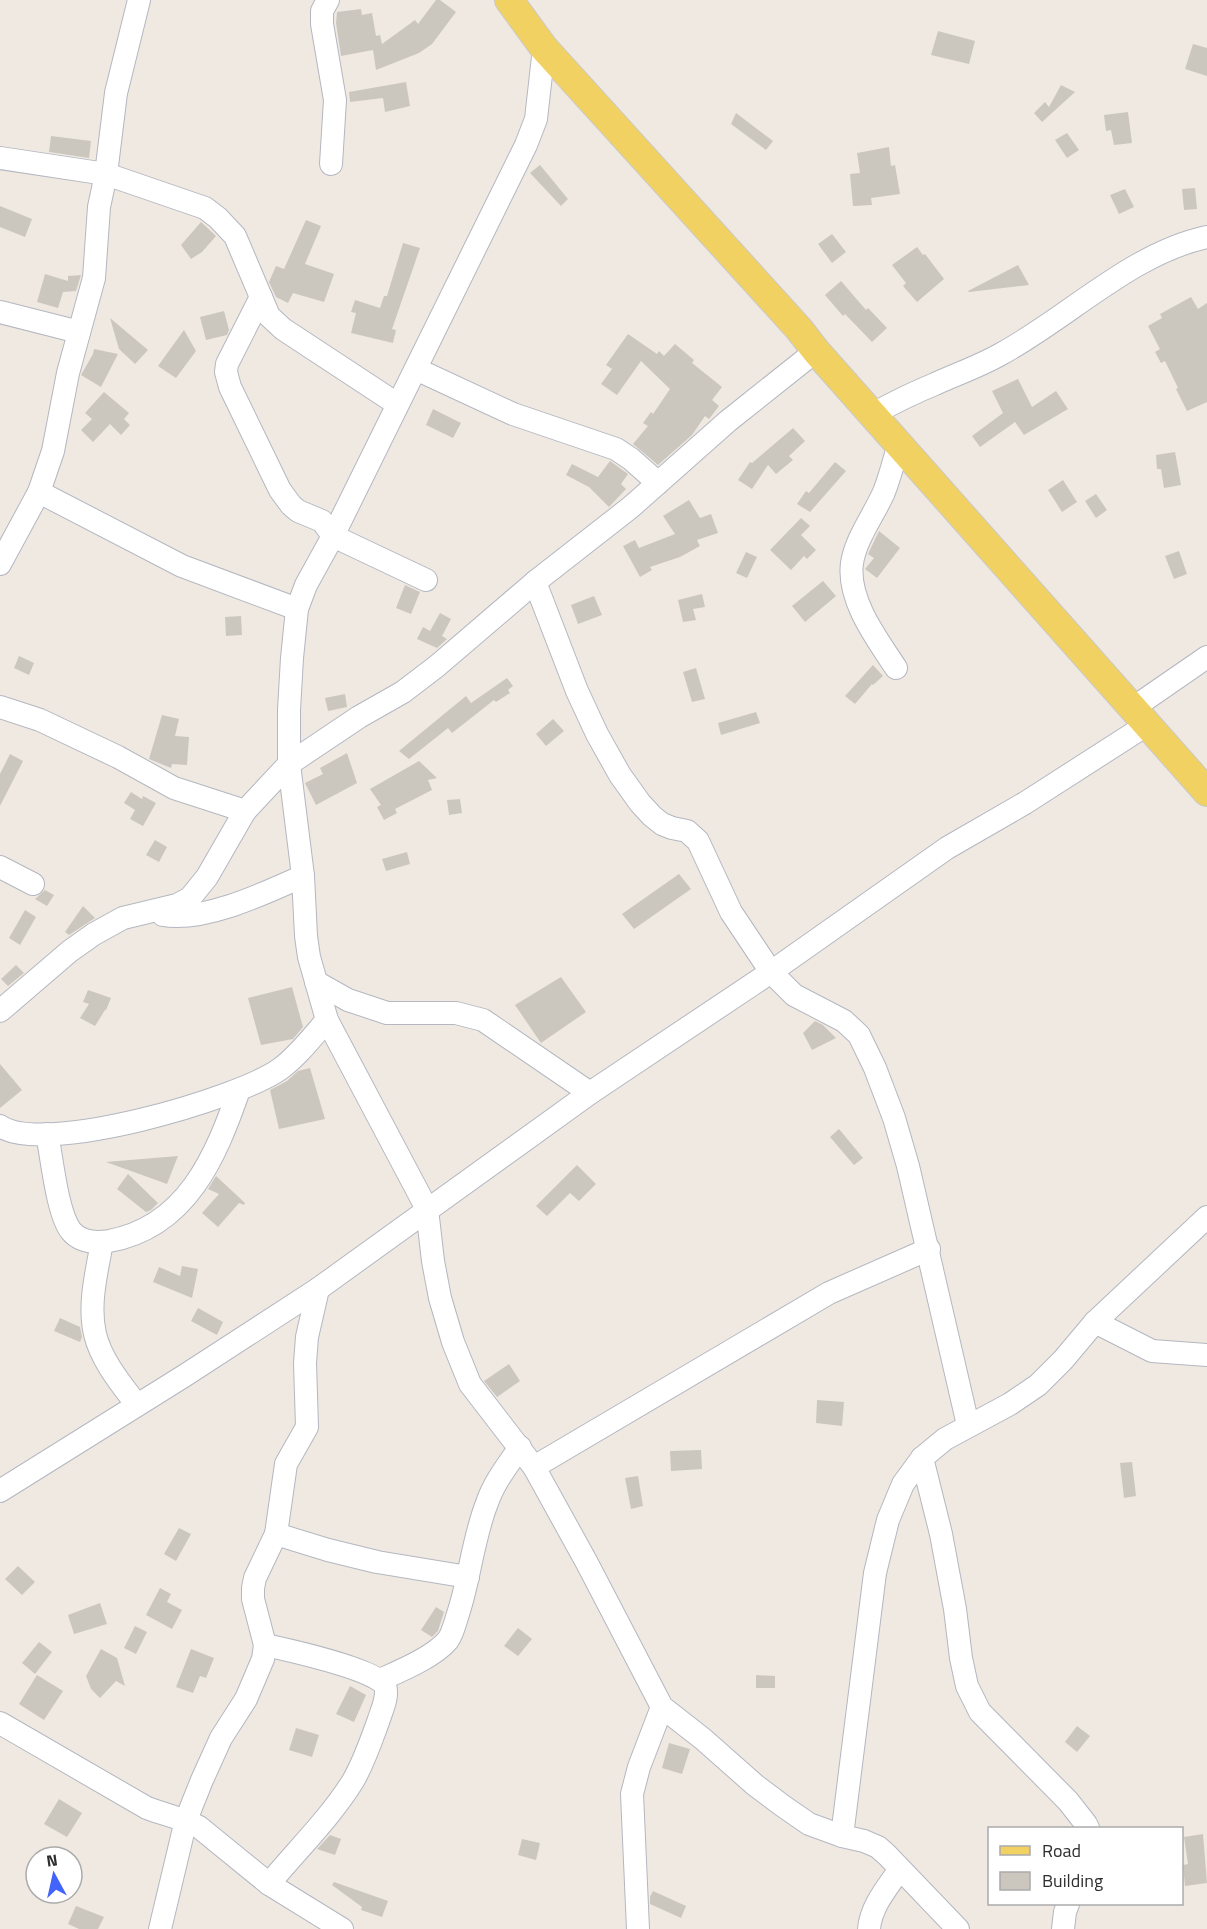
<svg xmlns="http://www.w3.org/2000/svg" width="1207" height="1929" font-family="'Titillium Web',sans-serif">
	<rect width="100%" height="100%" fill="#efe9e1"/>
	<g fill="#cbc7bf">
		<path d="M 436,0 L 440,0 L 456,12 L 432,44 L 419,53 L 376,70 L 373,50 L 341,56 L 336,23 L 337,12 L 361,9 L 362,15 L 372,13 L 376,36 L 380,35 L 382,44 L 415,20 L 418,24 Z"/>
		<path d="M 938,31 L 975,41 L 969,64 L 931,55 Z"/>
		<path d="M 1193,44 L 1207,48 L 1207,76 L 1185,69 Z"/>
		<path d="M 406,82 L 410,106 L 385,112 L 383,98 L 350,102 L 349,92 Z"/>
		<path d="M 1061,85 L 1075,92 L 1042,122 L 1034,113 L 1045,102 L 1049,107 Z"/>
		<path d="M 1128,112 L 1132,143 L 1114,145 L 1111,130 L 1106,131 L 1104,115 Z"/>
		<path d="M 736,113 L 773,141 L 766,150 L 731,124 Z"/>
		<path d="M 1067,133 L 1079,150 L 1067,158 L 1055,140 Z"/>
		<path d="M 51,136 L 91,141 L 89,158 L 49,152 Z"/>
		<path d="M 889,147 L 891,166 L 895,165 L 900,194 L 871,198 L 872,205 L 853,206 L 850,174 L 860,173 L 857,153 Z"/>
		<path d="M 540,165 L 568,199 L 561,206 L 530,173 Z"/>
		<path d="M 1195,188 L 1197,209 L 1184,210 L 1182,189 Z"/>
		<path d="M 1125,189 L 1134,207 L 1119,214 L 1110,195 Z"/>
		<path d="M 0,206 L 32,219 L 25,237 L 0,227 Z"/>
		<path d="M 306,220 L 321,226 L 305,264 L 334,274 L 324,302 L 293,293 L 288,303 L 276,297 L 269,282 L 276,266 L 284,269 Z"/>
		<path d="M 201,222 L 216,236 L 202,252 L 191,259 L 181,245 Z"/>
		<path d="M 832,234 L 846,252 L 832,263 L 818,244 Z"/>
		<path d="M 403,243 L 420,248 L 392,329 L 396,330 L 393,343 L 351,333 L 356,313 L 351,312 L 355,300 L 380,308 L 384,296 L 387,296 Z"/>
		<path d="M 917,247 L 923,255 L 925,254 L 944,279 L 917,302 L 903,286 L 906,283 L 892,265 Z"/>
		<path d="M 1018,265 L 1029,285 L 969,292 L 968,291 Z"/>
		<path d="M 45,274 L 68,281 L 68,276 L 81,275 L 76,291 L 63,292 L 58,308 L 37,302 Z"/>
		<path d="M 841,281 L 866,310 L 868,308 L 887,328 L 872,342 L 845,314 L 843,316 L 825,295 Z"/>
		<path d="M 1191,297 L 1198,309 L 1207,303 L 1207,402 L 1187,411 L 1176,389 L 1178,388 L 1165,361 L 1161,363 L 1155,352 L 1160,349 L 1148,326 L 1162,318 L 1160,314 Z"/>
		<path d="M 224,311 L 229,330 L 227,335 L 206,340 L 200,317 Z"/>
		<path d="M 110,318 L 148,350 L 135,364 L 119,349 Z"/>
		<path d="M 184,330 L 196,351 L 176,378 L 158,366 Z"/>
		<path d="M 628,334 L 657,354 L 659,351 L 664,356 L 675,344 L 694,360 L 692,363 L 722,387 L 712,400 L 719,406 L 709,419 L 705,416 L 692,435 L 658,465 L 633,444 L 648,426 L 643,423 L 651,412 L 653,414 L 670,389 L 641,361 L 617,395 L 601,384 L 612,369 L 606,365 Z"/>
		<path d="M 94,349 L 118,354 L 101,387 L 81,375 L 93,354 Z"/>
		<path d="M 1018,379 L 1032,407 L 1056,391 L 1068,409 L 1024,435 L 1015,422 L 980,447 L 972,436 L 1003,413 L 992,391 Z"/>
		<path d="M 104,392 L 129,413 L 124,419 L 130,425 L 121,435 L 110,424 L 93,442 L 81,430 L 92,419 L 85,413 Z"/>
		<path d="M 433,409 L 461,423 L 453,438 L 426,425 Z"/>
		<path d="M 793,428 L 805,441 L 789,456 L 793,460 L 776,474 L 768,465 L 752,489 L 738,480 L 750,462 L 752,463 Z"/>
		<path d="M 1175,452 L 1181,485 L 1164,488 L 1161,469 L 1157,469 L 1156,455 Z"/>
		<path d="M 610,461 L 628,474 L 621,484 L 626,489 L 609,507 L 589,487 L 566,475 L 572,464 L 598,477 Z"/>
		<path d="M 835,462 L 846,471 L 810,512 L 797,504 L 806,491 L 809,493 Z"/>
		<path d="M 1063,480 L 1077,502 L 1062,512 L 1048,490 Z"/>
		<path d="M 1096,494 L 1107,510 L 1096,518 L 1085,501 Z"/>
		<path d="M 689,500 L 700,518 L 711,514 L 718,533 L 697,540 L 700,546 L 680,557 L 650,567 L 652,570 L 640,577 L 623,546 L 635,540 L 639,548 L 675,534 L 663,516 Z"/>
		<path d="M 801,518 L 810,526 L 801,535 L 816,550 L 807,559 L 804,556 L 791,570 L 770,550 Z"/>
		<path d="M 879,531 L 900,548 L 877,578 L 865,569 L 874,558 L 868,554 Z"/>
		<path d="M 1179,551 L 1187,574 L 1174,579 L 1165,556 Z"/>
		<path d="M 746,552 L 757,557 L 747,578 L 736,573 Z"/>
		<path d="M 823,581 L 836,596 L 805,622 L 792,606 Z"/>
		<path d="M 405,585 L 420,592 L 411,614 L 396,608 Z"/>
		<path d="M 702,594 L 705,607 L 693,609 L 696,620 L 683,622 L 678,600 Z"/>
		<path d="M 594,596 L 602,615 L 578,624 L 571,605 Z"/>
		<path d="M 440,613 L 451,619 L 442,636 L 447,639 L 437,648 L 417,639 L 423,627 L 430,631 Z"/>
		<path d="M 241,616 L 242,635 L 226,636 L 225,617 Z"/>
		<path d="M 19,656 L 34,663 L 29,675 L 14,668 Z"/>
		<path d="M 873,665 L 883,676 L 873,685 L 872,684 L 855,704 L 845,696 Z"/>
		<path d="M 696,668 L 705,699 L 692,702 L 683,672 Z"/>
		<path d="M 507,678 L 513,686 L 508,690 L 510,693 L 496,702 L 494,700 L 452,733 L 448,728 L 409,759 L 399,751 L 466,696 L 471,703 Z"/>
		<path d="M 345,694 L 347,707 L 328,711 L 325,698 Z"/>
		<path d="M 756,712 L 760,723 L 721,735 L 718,723 Z"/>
		<path d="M 162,715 L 179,719 L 175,736 L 189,737 L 187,765 L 172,764 L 171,768 L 149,759 Z"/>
		<path d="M 553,719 L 564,731 L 546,746 L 536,734 Z"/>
		<path d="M 347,753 L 357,783 L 316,805 L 305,783 L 323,774 L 320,768 Z"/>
		<path d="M 10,754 L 23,761 L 0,806 L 0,774 Z"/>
		<path d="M 419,761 L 437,778 L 428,780 L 432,790 L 395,809 L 397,813 L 384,820 L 377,807 L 381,805 L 370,789 Z"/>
		<path d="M 131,792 L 142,799 L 143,796 L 156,803 L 143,826 L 130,819 L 135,810 L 124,803 Z"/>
		<path d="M 460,799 L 462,813 L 449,815 L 447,800 Z"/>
		<path d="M 155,840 L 167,847 L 159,862 L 146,855 Z"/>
		<path d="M 407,852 L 410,864 L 386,871 L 382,859 Z"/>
		<path d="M 679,874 L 691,889 L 634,929 L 622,914 Z"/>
		<path d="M 45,890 L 54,895 L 47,906 L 35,899 Z"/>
		<path d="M 83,906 L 95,918 L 69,935 L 65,932 Z"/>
		<path d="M 25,910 L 36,917 L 20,945 L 9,938 Z"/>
		<path d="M 16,965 L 24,973 L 8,986 L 1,979 Z"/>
		<path d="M 561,977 L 586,1012 L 541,1043 L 515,1005 Z"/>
		<path d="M 292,987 L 303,1027 L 293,1039 L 261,1045 L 248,998 Z"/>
		<path d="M 88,990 L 111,998 L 106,1010 L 105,1010 L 95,1026 L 80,1018 L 89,1004 L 83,1002 Z"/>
		<path d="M 815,1021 L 823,1025 L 836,1038 L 812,1050 L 803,1033 Z"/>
		<path d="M 0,1064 L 22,1090 L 0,1108 Z"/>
		<path d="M 310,1068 L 325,1119 L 279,1129 L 270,1090 L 287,1081 L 298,1071 Z"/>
		<path d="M 839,1129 L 863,1158 L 854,1165 L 830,1137 Z"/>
		<path d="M 178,1156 L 167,1184 L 106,1162 Z"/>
		<path d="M 577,1165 L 596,1184 L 579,1201 L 570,1193 L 547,1216 L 536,1206 Z"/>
		<path d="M 128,1174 L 158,1203 L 151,1210 L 146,1212 L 117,1189 Z"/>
		<path d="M 216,1176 L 245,1203 L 244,1205 L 239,1203 L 218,1227 L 202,1213 L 219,1194 L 208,1189 Z"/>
		<path d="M 182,1266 L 198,1269 L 192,1298 L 153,1282 L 159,1267 L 180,1276 Z"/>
		<path d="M 198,1308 L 223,1322 L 217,1335 L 191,1321 Z"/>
		<path d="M 60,1318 L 80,1327 L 82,1337 L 80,1342 L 54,1331 Z"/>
		<path d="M 509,1364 L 520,1381 L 497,1397 L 484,1381 Z"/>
		<path d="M 817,1400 L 844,1402 L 842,1426 L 816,1423 Z"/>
		<path d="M 701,1450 L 702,1469 L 671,1471 L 670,1451 Z"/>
		<path d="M 1132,1462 L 1136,1496 L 1124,1498 L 1120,1463 Z"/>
		<path d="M 638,1476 L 643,1506 L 631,1509 L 625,1478 Z"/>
		<path d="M 179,1528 L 191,1534 L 176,1561 L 164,1554 Z"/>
		<path d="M 18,1566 L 35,1582 L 22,1595 L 5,1579 Z"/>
		<path d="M 160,1588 L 171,1594 L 167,1602 L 182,1610 L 172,1629 L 146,1615 Z"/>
		<path d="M 100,1603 L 107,1624 L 74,1634 L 68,1615 Z"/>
		<path d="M 436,1607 L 444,1612 L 438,1631 L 432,1637 L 421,1630 Z"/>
		<path d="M 135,1626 L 147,1632 L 136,1654 L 124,1648 Z"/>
		<path d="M 518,1628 L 532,1639 L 518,1656 L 504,1646 Z"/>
		<path d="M 39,1642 L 52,1652 L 35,1674 L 22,1663 Z"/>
		<path d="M 101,1649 L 117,1658 L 125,1686 L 116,1681 L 100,1698 L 91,1689 L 86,1676 Z"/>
		<path d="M 191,1649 L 214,1658 L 206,1678 L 200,1676 L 193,1693 L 176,1687 Z"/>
		<path d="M 37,1675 L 63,1691 L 44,1720 L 19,1704 Z"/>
		<path d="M 756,1675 L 775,1676 L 775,1688 L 756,1688 Z"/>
		<path d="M 350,1686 L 366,1695 L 354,1722 L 336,1714 Z"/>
		<path d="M 1077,1726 L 1090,1736 L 1077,1752 L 1065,1742 Z"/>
		<path d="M 296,1728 L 319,1735 L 312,1757 L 289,1750 Z"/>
		<path d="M 669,1743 L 690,1749 L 682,1774 L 662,1768 Z"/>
		<path d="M 59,1799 L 82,1813 L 67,1837 L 44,1824 Z"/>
		<path d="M 1203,1834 L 1207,1883 L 1185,1886 L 1183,1865 L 1188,1864 L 1184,1837 Z"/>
		<path d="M 330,1835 L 341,1839 L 335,1855 L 317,1849 Z"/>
		<path d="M 522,1839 L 540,1843 L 536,1860 L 518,1855 Z"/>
		<path d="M 334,1882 L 388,1901 L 382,1917 L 361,1910 L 362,1907 L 332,1885 Z"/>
		<path d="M 653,1891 L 686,1906 L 681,1918 L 650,1904 L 650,1897 Z"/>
		<path d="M 76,1906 L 104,1917 L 98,1929 L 79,1929 L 68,1924 Z"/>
	</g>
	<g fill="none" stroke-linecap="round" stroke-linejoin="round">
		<defs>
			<g id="minor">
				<path d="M 328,0 L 322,11 L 322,24 L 335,100 L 331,164"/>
				<path d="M 544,48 L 536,119 L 526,145 L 333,536 L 306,585 L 297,609 L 292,658 L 289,710 L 289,764 L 303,876 L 306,936 L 309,957 L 327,1020 L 427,1209 L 433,1261 L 440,1298 L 453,1342 L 470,1384 L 534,1467 L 587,1563 L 662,1707 L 703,1739 L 755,1785 L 783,1806 L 809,1824 L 842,1836 L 864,1841 L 878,1847 L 887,1855 L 958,1929"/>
				<path d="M 0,158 L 106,174 L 205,208 L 218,218 L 235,236 L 269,316 L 283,329 L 397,404"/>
				<path d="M 261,297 L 227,364 L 226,372 L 230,387 L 280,490 L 291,505 L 298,511 L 322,521 L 333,536 L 426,580"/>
				<path d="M 0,312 L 79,332"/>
				<path d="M 416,369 L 513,414 L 616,449 L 631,459 L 658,483"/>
				<path d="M 873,414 C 893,403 913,393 935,384 C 957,374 980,366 1001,354 C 1069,317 1132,253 1207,237"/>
				<path d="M 39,492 L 182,566 L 297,609"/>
				<path d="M 0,564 L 39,492 L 53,451 L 68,373 L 94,278 L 99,207 L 106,174 L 116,93 L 139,0"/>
				<path d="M 535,582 L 577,691 L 597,734 L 620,775 L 640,803 L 652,816 L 662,824 L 672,828 L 687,831 L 698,841 L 731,912 L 771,972 L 794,995 L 844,1021 L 859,1035 L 875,1068 L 894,1118 L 908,1166 L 968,1425"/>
				<path d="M 896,668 C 877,639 847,600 852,563 C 856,538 874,515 884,492 C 890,477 894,460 899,444"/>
				<path d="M 0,707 L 40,720 L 118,757 L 174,788 L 245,811"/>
				<path d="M 1133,708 L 1207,657"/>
				<path d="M 0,867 L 33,884"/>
				<path d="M 163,915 C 205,922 265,893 303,876"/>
				<path d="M 316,982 L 348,1000 L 387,1013 L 456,1013 L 483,1020 L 590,1093"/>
				<path d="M 0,1011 L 70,951 L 94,934 L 123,918 L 177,905 L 190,898 L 207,877 L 245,811 L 289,764 L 359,717 L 403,692 L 437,666 L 535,582 L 631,507 L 728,421 L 816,351"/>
				<path d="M 0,1126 C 43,1156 238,1099 280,1069 C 298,1056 313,1036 327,1020"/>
				<path d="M 47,1134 C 52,1158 57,1213 71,1231 C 81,1243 96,1243 109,1241 C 187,1227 216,1156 239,1090"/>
				<path d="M 102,1242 C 97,1271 88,1304 95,1334 C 101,1360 121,1384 137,1405"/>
				<path d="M 1095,1322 L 1152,1351 L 1207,1355"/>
				<path d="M 922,1458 L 941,1534 L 955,1609 L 961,1658 L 967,1686 L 980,1712 L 1068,1801 L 1086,1824 L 1088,1828"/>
				<path d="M 534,1467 L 829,1293 L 929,1249"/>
				<path d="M 0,1491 L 184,1376 L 318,1289 L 590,1093 L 771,972 L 947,848 L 1025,803 L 1148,724"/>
				<path d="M 276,1534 L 328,1550 L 377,1562 L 468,1577"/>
				<path d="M 265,1645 C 284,1649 379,1670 385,1686 C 389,1696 381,1712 378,1722 C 371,1741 364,1762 353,1781 C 330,1818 297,1850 269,1884"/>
				<path d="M 380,1680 C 400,1671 434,1657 448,1640 C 453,1633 455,1623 458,1614 C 470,1578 473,1538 487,1503 C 494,1482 508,1465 520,1447"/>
				<path d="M 0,1723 L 147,1808 C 165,1815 183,1818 199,1827 L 269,1884 L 342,1929"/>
				<path d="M 842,1836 L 875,1573 L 888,1520 L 903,1484 L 922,1458 L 945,1439 L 1010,1404 L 1038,1385 L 1063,1360 L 1095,1322 L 1207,1217"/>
				<path d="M 160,1929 L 186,1820 L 202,1780 L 221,1738 L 246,1699 L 263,1659 L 265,1645 L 253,1599 L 253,1588 L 255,1578 L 276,1534 L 286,1464 L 307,1427 L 305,1363 L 307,1337 L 318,1289"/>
				<path d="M 638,1929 L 632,1794 L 639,1767 L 662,1707"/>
				<path d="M 869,1929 C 871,1906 887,1888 900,1869"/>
				<path d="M 1063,1929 L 1065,1912 L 1068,1904"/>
			</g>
			<path id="major" d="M 509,0 L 544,48 L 799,329 L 816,351 L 1207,792"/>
		</defs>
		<use href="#minor" stroke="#b4b7c1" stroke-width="24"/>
		<use href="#major" stroke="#c9c9c9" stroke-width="30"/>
		<use href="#minor" stroke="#fff" stroke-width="22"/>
		<use href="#major" stroke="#f2d163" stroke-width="28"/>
	</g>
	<rect x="988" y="1827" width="195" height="78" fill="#ffffff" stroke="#ababab" stroke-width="1.5"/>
	<rect x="1000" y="1846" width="30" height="9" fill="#f2d163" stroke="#ababab" stroke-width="1.5"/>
	<text x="1042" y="1857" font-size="18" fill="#2e2e2e">Road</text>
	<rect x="1000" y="1872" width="30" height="18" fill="#cbc7bf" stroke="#ababab" stroke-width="1.5"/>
	<text x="1042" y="1887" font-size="18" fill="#2e2e2e">Building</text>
	<g transform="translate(54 1875) rotate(352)"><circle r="28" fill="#ffffff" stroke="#ababab" stroke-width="1.5"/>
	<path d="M0-4.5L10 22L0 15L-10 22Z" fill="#4264fb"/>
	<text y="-9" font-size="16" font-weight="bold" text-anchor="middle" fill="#2e2e2e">N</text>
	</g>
</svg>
